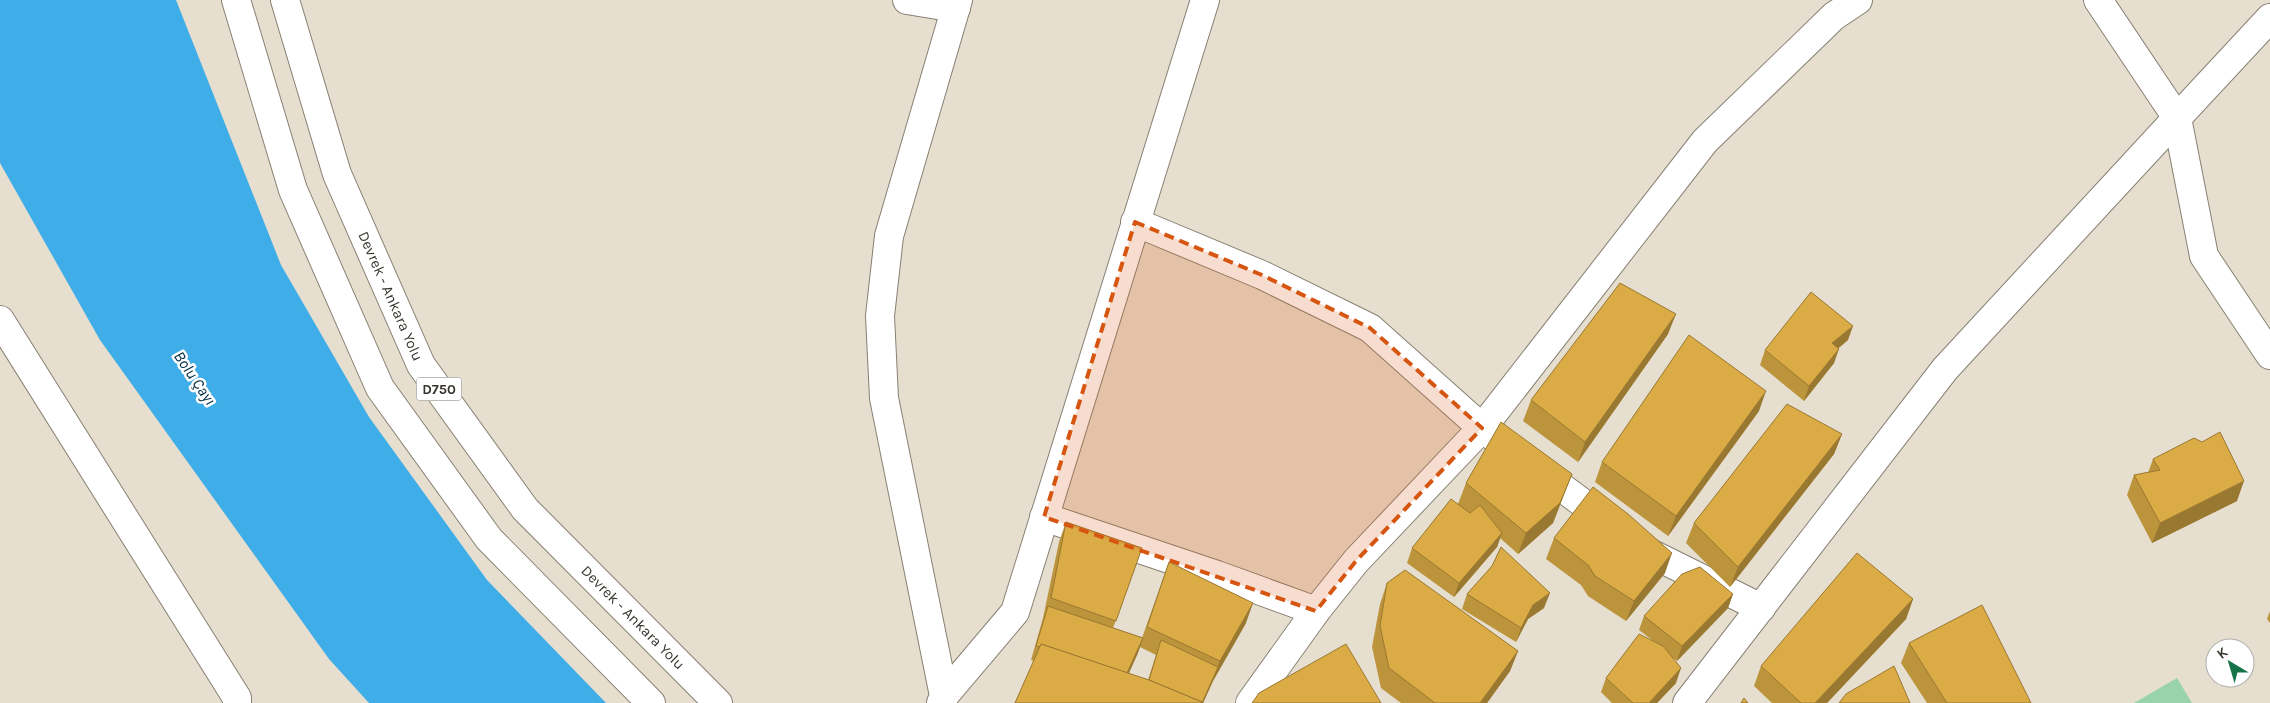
<svg xmlns="http://www.w3.org/2000/svg" width="2270" height="703" font-family="Karla,sans-serif">
	<rect width="100%" height="100%" fill="#e6decf"/>
	<path fill="#99d3ab" d="M 2177,678 L 2192,703 L 2134,703 Z"/>
	<path fill="#3fade7" d="M 0,0 L 176,0 L 281,265 L 369,417 L 487,580 L 606,703 L 369,703 L 329,659 L 100,340 L 0,163 Z"/>
	<g fill="none" stroke-linecap="round" stroke-linejoin="round">
		<defs>
			<g id="minor">
				<path d="M 907,0 L 956,8"/>
				<path d="M 1135,222 L 1262,275 L 1370,328 L 1482,428 L 1500,442"/>
				<path d="M 0,320 L 237,698 L 237,703"/>
				<path d="M 1537,469 L 1650,553 L 1761,608"/>
				<path d="M 1044,517 L 1217,575 L 1316,611"/>
				<path d="M 944,696 L 1015,612 L 1205,0"/>
				<path d="M 941,703 L 944,696 L 884,398 L 880,316 L 889,236 L 958,0"/>
				<path d="M 1687,703 L 1945,369 L 2177,118"/>
			</g>
			<g id="tertiary">
				<path d="M 2098,0 L 2177,118 L 2204,256 L 2270,355"/>
				<path d="M 2177,118 L 2270,18"/>
				<path d="M 1250,703 L 1316,611 L 1356,561 L 1482,428 L 1705,141 L 1834,16 L 1858,0"/>
			</g>
			<g id="trunk">
				<path d="M 236,0 L 293,190 L 380,388 L 489,539 L 651,703"/>
				<path id="s1" d="M 285,0 L 337,174 L 421,365 L 525,509 L 718,703"/>
			</g>
		</defs>
		<use href="#minor" stroke="#888073" stroke-width="30"/>
		<use href="#tertiary" stroke="#888073" stroke-width="30"/>
		<use href="#trunk" stroke="#888073" stroke-width="30"/>
		<use href="#minor" stroke="#fff" stroke-width="28"/>
		<use href="#tertiary" stroke="#fff" stroke-width="28"/>
		<use href="#trunk" stroke="#fff" stroke-width="28"/>
	</g>
	<g fill="#bc943c" fill-rule="evenodd">
		<path d="M 1668,334 L 1578,462 L 1523,421 L 1531,400 Z"/>
		<path d="M 1848,340 L 1838,348 L 1834,363 L 1804,401 L 1760,365 L 1765,350 Z"/>
		<path d="M 1759,411 L 1668,536 L 1595,482 L 1602,462 Z"/>
		<path d="M 1842,434 L 1834,454 L 1730,587 L 1686,543 L 1694,523 Z"/>
		<path d="M 2153,459 L 2237,501 L 2152,543 L 2127,495 L 2134,475 L 2148,473 Z"/>
		<path d="M 1572,474 L 1553,523 L 1518,554 L 1500,538 L 1497,547 L 1454,597 L 1407,563 L 1412,548 L 1458,504 L 1466,483 Z"/>
		<path d="M 1066,522 L 1142,548 L 1113,628 L 1142,638 L 1169,562 L 1246,623 L 1213,681 L 1203,703 L 1015,703 L 1034,661 L 1031,660 L 1043,618 L 1059,542 ZM 1140,647 L 1156,655 L 1148,680 L 1128,674 Z"/>
		<path d="M 1554,538 L 1665,573 L 1626,621 L 1588,596 L 1581,585 L 1546,559 Z"/>
		<path d="M 1492,566 L 1544,608 L 1528,619 L 1516,642 L 1462,609 L 1467,594 Z"/>
		<path d="M 1387,583 L 1518,651 L 1510,671 L 1487,703 L 1401,703 L 1381,688 L 1372,647 L 1380,604 Z"/>
		<path d="M 1733,594 L 1728,608 L 1677,661 L 1672,657 L 1676,683 L 1657,703 L 1612,703 L 1601,692 L 1606,678 L 1652,640 L 1639,630 L 1644,616 Z"/>
		<path d="M 1913,599 L 1906,619 L 1827,703 L 1772,703 L 1754,686 L 1761,666 Z"/>
		<path d="M 2270,611 L 2270,623 L 2267,619 Z"/>
		<path d="M 1909,643 L 2031,703 L 1927,703 L 1901,663 Z"/>
	</g>
	<g fill="#997831">
		<path d="M 1676,314 L 1668,334 L 1578,462 L 1585,442 Z"/>
		<path d="M 1853,326 L 1848,340 L 1827,358 L 1832,343 Z"/>
		<path d="M 1839,349 L 1834,363 L 1804,401 L 1809,386 Z"/>
		<path d="M 1766,391 L 1759,411 L 1668,536 L 1676,516 Z"/>
		<path d="M 1842,434 L 1834,454 L 1730,587 L 1738,567 Z"/>
		<path d="M 1572,474 L 1553,523 L 1518,554 L 1526,533 Z"/>
		<path d="M 2244,481 L 2237,501 L 2152,543 L 2160,523 Z"/>
		<path d="M 1502,533 L 1497,547 L 1454,597 L 1459,583 Z"/>
		<path d="M 1672,553 L 1665,573 L 1626,621 L 1634,601 Z"/>
		<path d="M 1550,593 L 1544,608 L 1528,619 L 1516,642 L 1521,628 L 1533,605 Z"/>
		<path d="M 1733,594 L 1728,608 L 1677,661 L 1682,646 Z"/>
		<path d="M 1913,599 L 1906,619 L 1827,703 L 1815,703 Z"/>
		<path d="M 1253,603 L 1246,623 L 1213,681 L 1203,703 L 1202,703 L 1220,661 Z"/>
		<path d="M 1143,638 L 1138,653 L 1121,691 L 1126,676 Z"/>
		<path d="M 1518,651 L 1510,671 L 1487,703 L 1480,703 Z"/>
		<path d="M 1681,668 L 1676,683 L 1657,703 L 1649,703 Z"/>
	</g>
	<g fill="#dbac46" stroke="#997831">
		<path d="M 1620,283 L 1676,314 L 1585,442 L 1531,400 Z"/>
		<path d="M 1811,292 L 1853,326 L 1832,343 L 1839,349 L 1809,386 L 1765,350 Z"/>
		<path d="M 1689,335 L 1766,391 L 1676,516 L 1602,462 Z"/>
		<path d="M 1787,404 L 1842,434 L 1738,567 L 1694,523 Z"/>
		<path d="M 1501,422 L 1572,474 L 1560,503 L 1526,533 L 1466,483 Z"/>
		<path d="M 2220,432 L 2244,481 L 2160,523 L 2134,475 L 2160,470 L 2153,459 L 2194,438 L 2202,442 Z"/>
		<path d="M 1593,487 L 1628,514 L 1672,553 L 1634,601 L 1595,576 L 1588,565 L 1554,538 Z"/>
		<path d="M 1451,499 L 1470,513 L 1480,505 L 1502,533 L 1459,583 L 1412,548 Z"/>
		<path d="M 1066,522 L 1142,548 L 1116,621 L 1051,598 Z"/>
		<path d="M 1501,547 L 1550,593 L 1533,605 L 1521,628 L 1467,594 L 1492,566 Z"/>
		<path d="M 1857,553 L 1913,599 L 1815,703 L 1801,703 L 1761,666 Z"/>
		<path d="M 1169,562 L 1253,603 L 1220,661 L 1147,627 Z"/>
		<path d="M 1700,567 L 1733,594 L 1682,646 L 1644,616 L 1682,574 Z"/>
		<path d="M 1405,570 L 1518,651 L 1480,703 L 1435,703 L 1389,668 L 1380,626 L 1387,583 Z"/>
		<path d="M 1982,605 L 2031,703 L 1947,703 L 1909,643 Z"/>
		<path d="M 1048,606 L 1143,638 L 1127,673 L 1041,644 L 1040,647 L 1036,646 Z"/>
		<path d="M 1639,634 L 1663,646 L 1681,668 L 1649,703 L 1633,703 L 1606,678 Z"/>
		<path d="M 1161,640 L 1218,667 L 1202,703 L 1202,702 L 1149,680 Z"/>
		<path d="M 1041,644 L 1149,680 L 1202,702 L 1201,703 L 1015,703 Z"/>
		<path d="M 1346,644 L 1381,703 L 1252,703 L 1259,693 Z"/>
		<path d="M 1894,666 L 1910,703 L 1839,703 L 1846,694 Z"/>
		<path d="M 1744,698 L 1748,703 L 1741,703 Z"/>
	</g>
	<path fill="#d65510" fill-opacity="0.2" stroke="#d65510" stroke-width="4" stroke-dasharray="10 6" stroke-linejoin="round" d="M 1135,222 L 1262,275 L 1370,328 L 1482,428 L 1356,561 L 1316,611 L 1044,517 Z"/>
	<g text-anchor="middle" dominant-baseline="central" stroke-width="5" stroke-linejoin="round" paint-order="stroke">
		<rect fill="#fff" stroke="#74726d" stroke-width="1" x="416.5" y="377.5" width="45" height="23" rx="4"/>
		<g font-size="14" font-weight="bold" fill="#38352f">
			<text x="439" y="389">D750</text>
		</g>
		<g font-size="15" fill="#38352f" stroke="#fff">
			<text stroke="none"><textPath href="#s1" startOffset="315">Devrek - Ankara Yolu</textPath></text>
			<text stroke="none"><textPath href="#s1" startOffset="721">Devrek - Ankara Yolu</textPath></text>
		</g>
		<g font-size="16" font-style="italic" fill="#002d44" stroke="#fff">
			<text transform="translate(195 378) rotate(56)">Bolu Çayı</text>
		</g>
	</g>
	<g transform="translate(2230 663) rotate(322)"><circle r="24" fill="#ffffff" stroke="#afaeac"/>
	<path d="M0-4L9 19L0 12L-9 19Z" fill="#167348"/>
	<text y="-8" font-size="14" font-weight="bold" text-anchor="middle" fill="#38352f">K</text>
	</g>
</svg>
